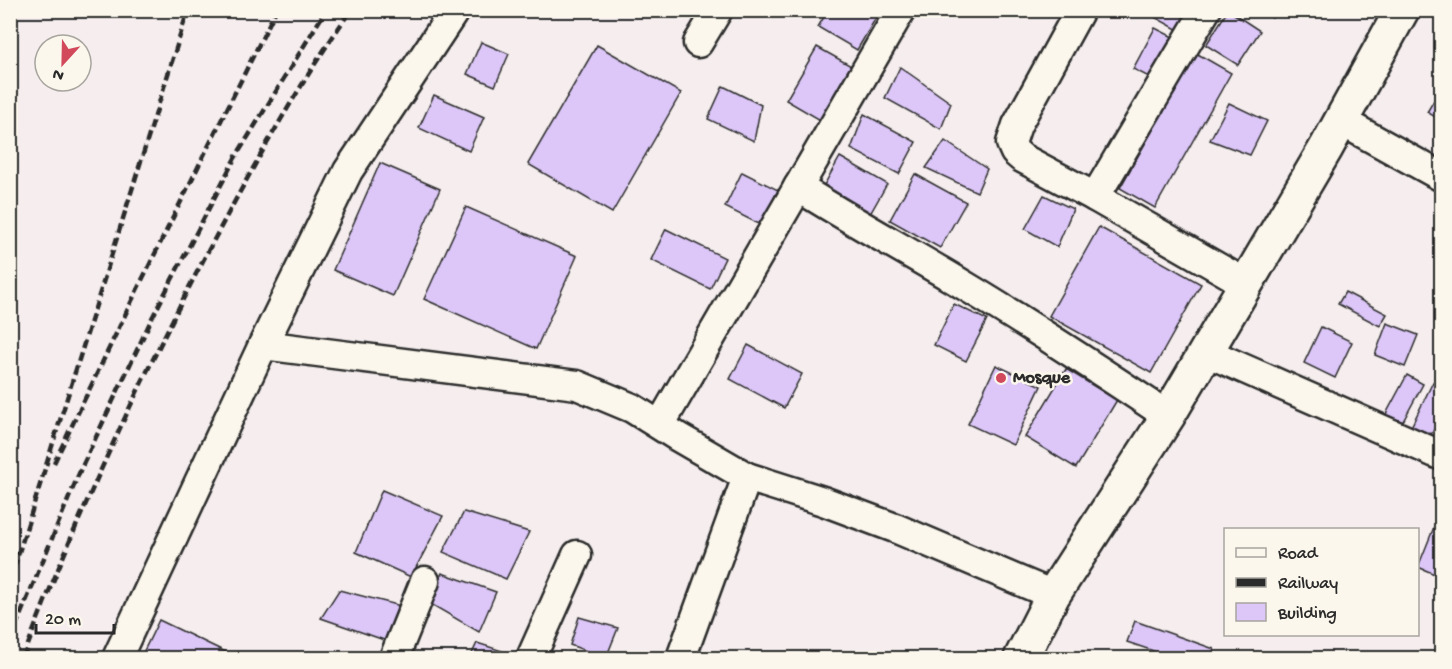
<svg xmlns="http://www.w3.org/2000/svg" width="1452" height="669" font-family="'Gochi Hand',sans-serif">
	<rect width="100%" height="100%" fill="#f5edee"/>
	<filter id="ink" filterUnits="userSpaceOnUse"><feTurbulence type="fractalNoise" baseFrequency=".0167" numOctaves="2"/><feDisplacementMap in="SourceGraphic" scale="12" xChannelSelector="R" yChannelSelector="G"/><feConvolveMatrix kernelMatrix="1 2 1 2 8 2 1 2 1" color-interpolation-filters="sRGB"/></filter>
	<g filter="url(#ink)">
		<g fill="#dcc7f8" stroke="#2b2b2b" stroke-width="1.5">
			<path d="M 828,10 L 880,10 L 880,11 L 857,50 L 818,27 Z"/>
			<path d="M 1151,10 L 1194,10 L 1182,32 L 1149,14 Z"/>
			<path d="M 1228,10 L 1260,31 L 1238,65 L 1206,45 Z"/>
			<path d="M 1259,10 L 1277,10 L 1272,18 Z"/>
			<path d="M 1155,28 L 1177,39 L 1155,80 L 1133,69 Z"/>
			<path d="M 481,42 L 509,54 L 495,86 L 467,74 Z"/>
			<path d="M 597,45 L 681,93 L 612,213 L 528,164 Z"/>
			<path d="M 817,47 L 853,67 L 822,121 L 786,100 Z"/>
			<path d="M 1196,53 L 1231,73 L 1155,208 L 1120,188 Z"/>
			<path d="M 900,67 L 951,103 L 941,129 L 885,98 Z"/>
			<path d="M 723,86 L 761,105 L 754,141 L 708,119 Z"/>
			<path d="M 1442,87 L 1442,121 L 1427,112 Z"/>
			<path d="M 434,95 L 484,117 L 469,151 L 419,128 Z"/>
			<path d="M 1229,103 L 1267,121 L 1250,155 L 1210,140 Z"/>
			<path d="M 864,114 L 916,142 L 899,174 L 851,149 Z"/>
			<path d="M 945,141 L 987,169 L 977,192 L 926,168 Z"/>
			<path d="M 840,157 L 887,184 L 870,214 L 823,187 Z"/>
			<path d="M 380,163 L 440,189 L 393,296 L 333,270 Z"/>
			<path d="M 742,172 L 778,190 L 761,225 L 725,207 Z"/>
			<path d="M 915,174 L 966,202 L 940,248 L 890,220 Z"/>
			<path d="M 1044,195 L 1073,209 L 1057,247 L 1025,229 Z"/>
			<path d="M 466,207 L 577,256 L 536,349 L 424,299 Z"/>
			<path d="M 1099,227 L 1201,284 L 1151,373 L 1049,316 Z"/>
			<path d="M 666,229 L 725,258 L 710,289 L 651,260 Z"/>
			<path d="M 1345,292 L 1387,314 L 1380,326 L 1338,304 Z"/>
			<path d="M 954,304 L 987,320 L 966,361 L 934,345 Z"/>
			<path d="M 1387,323 L 1418,335 L 1405,367 L 1375,355 Z"/>
			<path d="M 1321,327 L 1352,342 L 1335,378 L 1304,363 Z"/>
			<path d="M 748,345 L 802,374 L 784,408 L 730,379 Z"/>
			<path d="M 996,365 L 1041,386 L 1013,445 L 968,424 Z"/>
			<path d="M 1066,369 L 1117,400 L 1076,468 L 1025,437 Z"/>
			<path d="M 1407,375 L 1423,384 L 1401,425 L 1385,416 Z"/>
			<path d="M 1433,382 L 1442,386 L 1442,414 L 1430,437 L 1411,427 Z"/>
			<path d="M 382,490 L 443,516 L 411,577 L 356,552 Z"/>
			<path d="M 464,512 L 529,532 L 506,579 L 443,552 Z"/>
			<path d="M 1440,512 L 1442,513 L 1442,564 L 1437,575 L 1418,567 Z"/>
			<path d="M 442,573 L 496,592 L 479,632 L 429,603 Z"/>
			<path d="M 339,590 L 401,606 L 387,641 L 321,618 Z"/>
			<path d="M 579,617 L 618,628 L 606,658 L 570,645 Z"/>
			<path d="M 159,620 L 238,658 L 154,658 L 143,653 Z"/>
			<path d="M 1135,621 L 1214,649 L 1210,658 L 1174,658 L 1127,642 Z"/>
			<path d="M 477,643 L 518,656 L 517,658 L 470,658 Z"/>
		</g>
		<g fill="none" stroke-linecap="round" stroke-linejoin="round">
			<defs>
				<g id="street">
					<path d="M 1080,10 L 1017,125 L 1011,143 L 1015,152 L 1022,158 L 1095,197 L 1245,283"/>
					<path d="M 698,43 L 718,10"/>
					<path d="M 1341,121 L 1442,177"/>
					<path d="M 798,187 C 853,222 911,253 967,287 C 1035,328 1102,372 1168,416"/>
					<path d="M 1095,197 L 1206,10"/>
					<path d="M 263,345 L 577,385 L 632,408 L 678,437 L 747,477 L 823,501 L 895,528 L 1053,595"/>
					<path d="M 1206,352 L 1442,456"/>
					<path d="M 660,425 L 901,10"/>
					<path d="M 117,658 L 263,345 L 348,171 L 455,10"/>
					<path d="M 394,658 L 425,581"/>
					<path d="M 531,658 L 577,555"/>
					<path d="M 681,658 L 747,477"/>
				</g>
				<path id="secondary" d="M 1021,658 L 1053,595 L 1168,416 L 1326,148 L 1402,10"/>
			</defs>
			<use href="#street" stroke="#2b2b2b" stroke-width="33"/>
			<use href="#secondary" stroke="#2b2b2b" stroke-width="38"/>
			<use href="#street" stroke="#fbf7ec" stroke-width="28"/>
			<use href="#secondary" stroke="#fbf7ec" stroke-width="33"/>
			<g stroke="#2b2b2b" stroke-width="4.5" stroke-dasharray="9 4.5" stroke-linecap="butt">
				<path d="M 54,463 L 138,288 L 276,10"/>
				<path d="M 10,581 L 188,10"/>
				<path d="M 10,640 L 80,471 L 152,318 L 235,158 L 326,10"/>
				<path d="M 23,658 C 75,520 138,384 207,253 C 251,170 297,87 351,10"/>
			</g>
		</g>
	</g>
	<circle fill="#d1495b" stroke="#fbf7ec" stroke-width="2" cx="1001" cy="378" r="6"/>
	<g text-anchor="middle" dominant-baseline="central" stroke-width="5" stroke-linejoin="round" paint-order="stroke">
		<g font-size="18" font-weight="bold" fill="#2b2b2b" stroke="#fbf7ec" text-anchor="start">
			<text x="1013" y="378">Mosque</text>
		</g>
	</g>
	<rect width="1452" height="669" fill="none" stroke="#fbf7ec" stroke-width="36"/>
	<rect x="18" y="18" width="1416" height="633" fill="none" stroke="#2b2b2b" stroke-width="2" filter="url(#ink)"/>
	<rect x="1224" y="528" width="195" height="108" fill="#fbf7ec" stroke="#a8a59f" stroke-width="1.5"/>
	<rect x="1236" y="548" width="30" height="9" fill="#fbf7ec" stroke="#a8a59f" stroke-width="1.5"/>
	<text x="1278" y="558" font-size="18" fill="#2b2b2b">Road</text>
	<rect x="1236" y="578" width="30" height="9" fill="#2b2b2b" stroke="#a8a59f" stroke-width="1.5"/>
	<text x="1278" y="588" font-size="18" fill="#2b2b2b">Railway</text>
	<rect x="1236" y="603" width="30" height="18" fill="#dcc7f8" stroke="#a8a59f" stroke-width="1.5"/>
	<text x="1278" y="618" font-size="18" fill="#2b2b2b">Building</text>
	<g transform="translate(63 63) rotate(202)"><circle r="28" fill="#fbf7ec" stroke="#a8a59f" stroke-width="1.5"/>
	<path d="M0-4.5L10 22L0 15L-10 22Z" fill="#d1495b"/>
	<text y="-9" font-size="16" font-weight="bold" text-anchor="middle" fill="#2b2b2b">N</text>
	</g>
	<path d="M36 624v9h78v-9" fill="none" stroke="#2b2b2b" stroke-width="3"/>
	<text x="45" y="624" font-size="18" fill="#2b2b2b" stroke="#fbf7ec" stroke-width="4.5" paint-order="stroke">20 m</text>
</svg>
